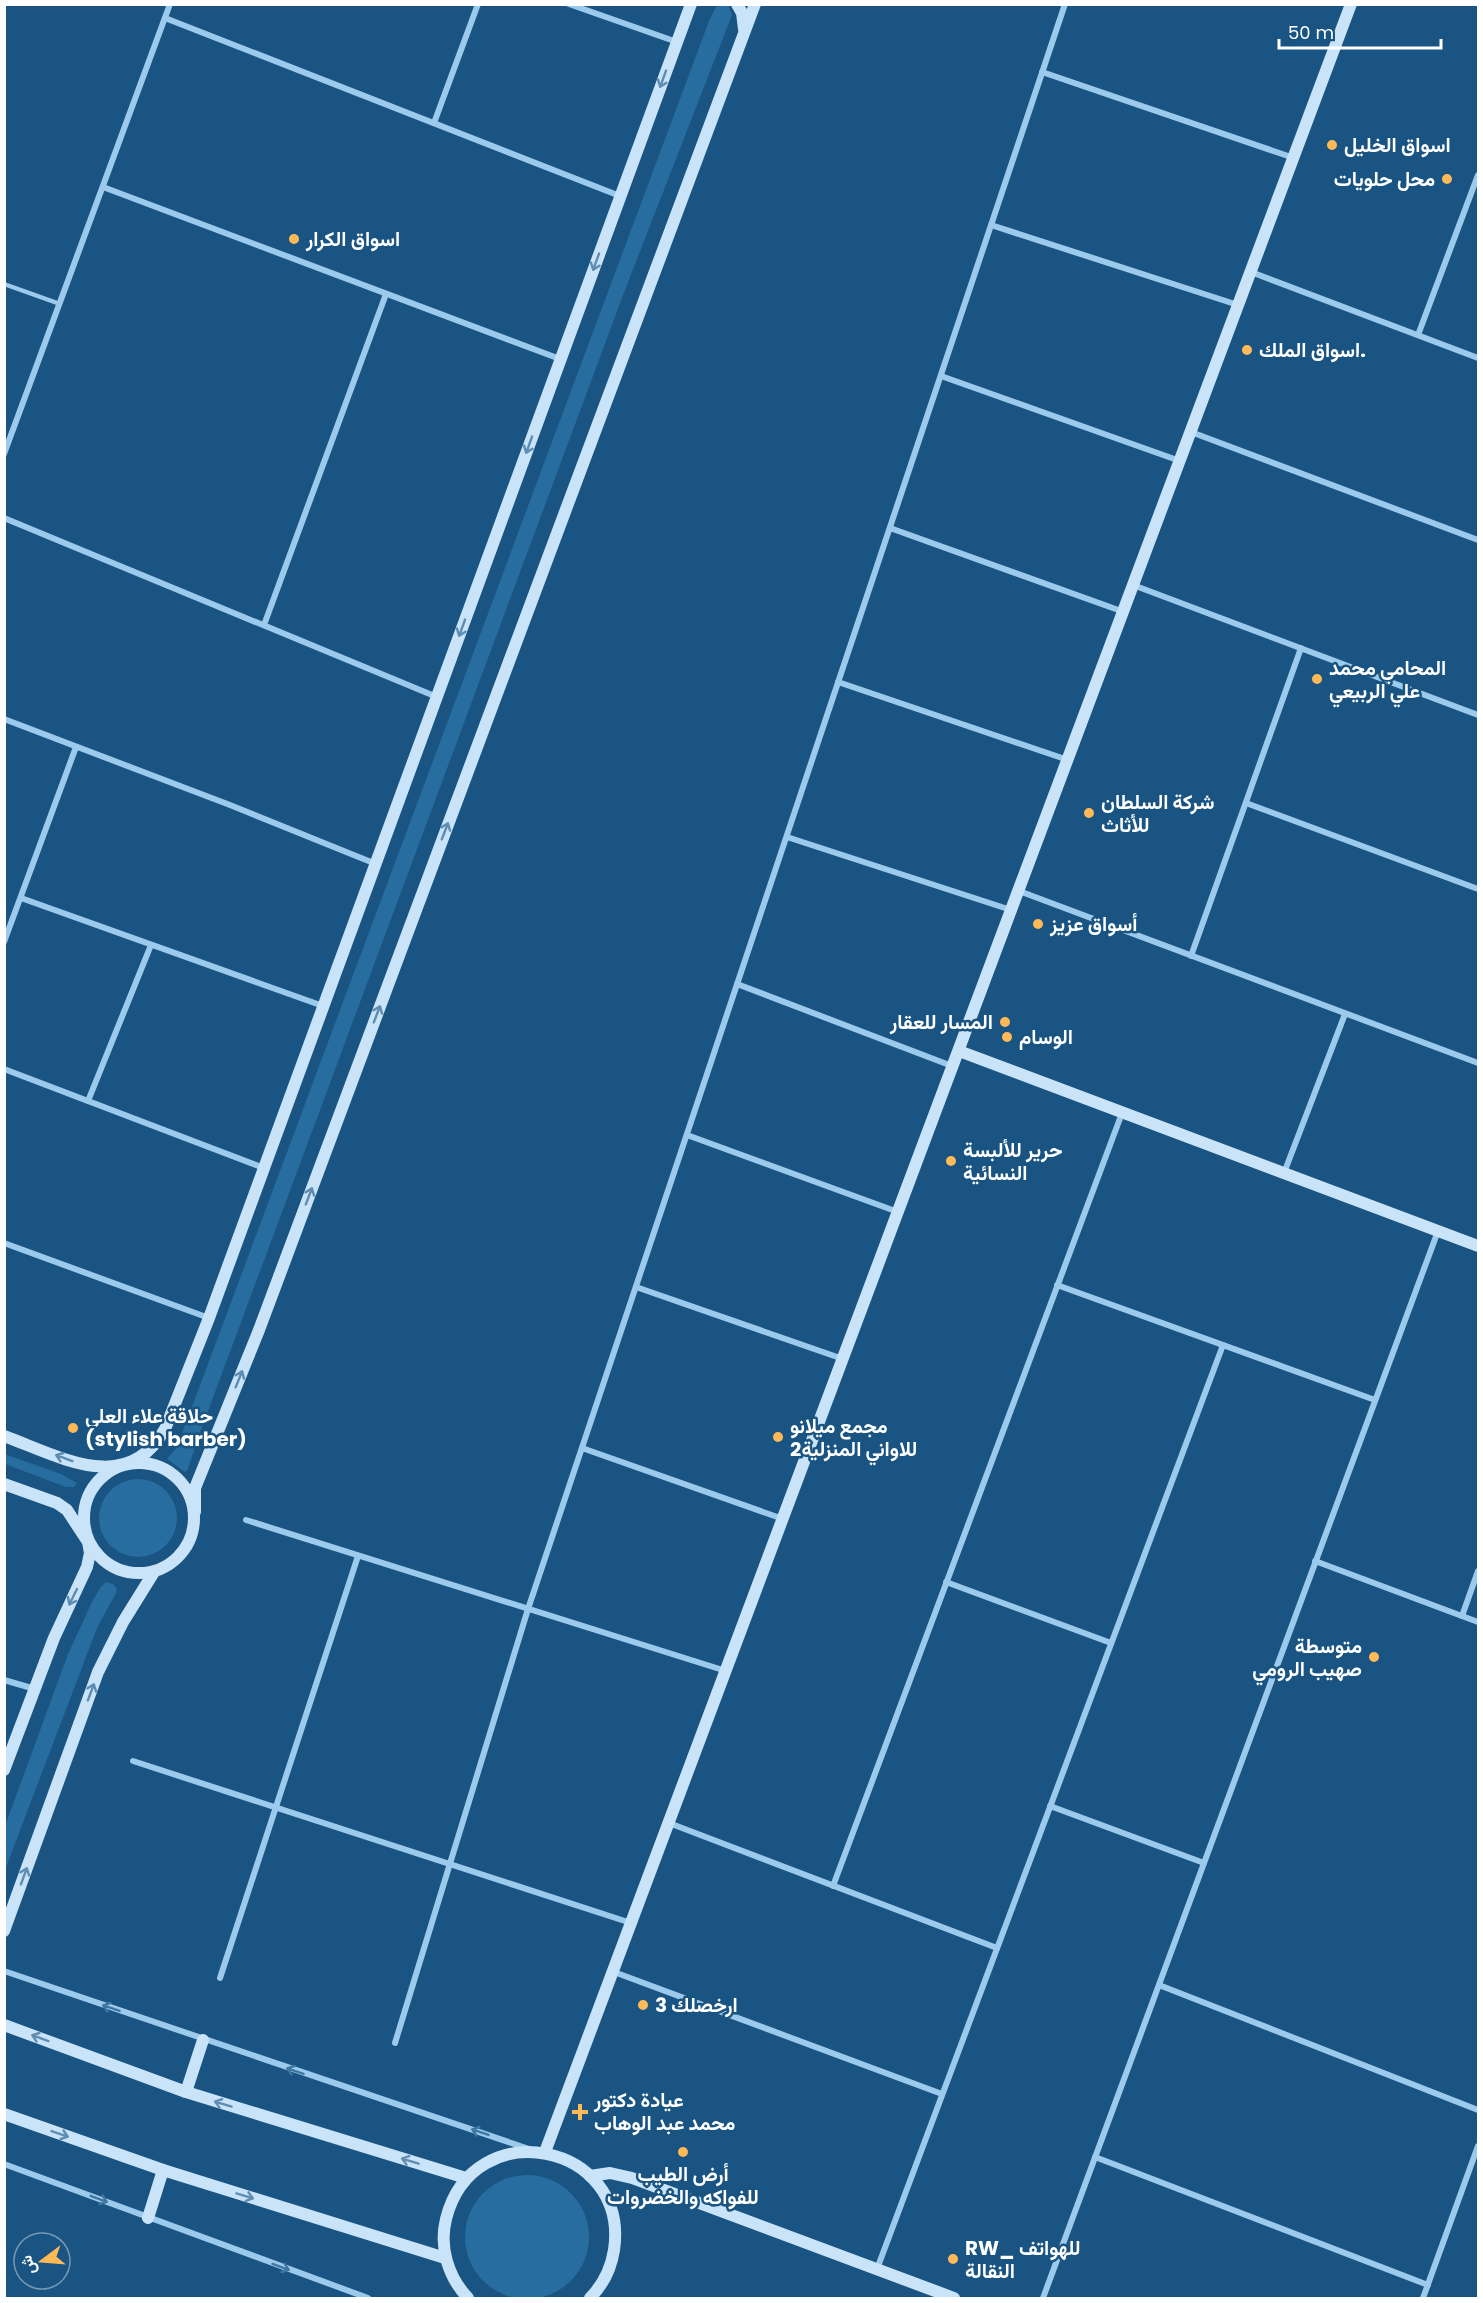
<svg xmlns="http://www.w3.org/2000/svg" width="1483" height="2303" font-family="Poppins,Vazirmatn,sans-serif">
	<rect width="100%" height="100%" fill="#195482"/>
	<g fill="#276da0">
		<path d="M 717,5 L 728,5 L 732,15 L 625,290 L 198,1438 L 188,1469 L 185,1472 L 167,1459 L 177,1447 L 709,21 Z"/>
		<path d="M 4,1454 L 61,1474 L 77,1483 L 74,1487 L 66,1487 L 5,1464 Z"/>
		<circle cx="138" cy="1518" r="39"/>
		<path d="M 106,1582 L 113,1584 L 117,1589 L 116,1593 L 97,1628 L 5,1870 L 5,1826 L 68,1654 L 92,1602 L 100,1588 Z"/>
		<circle cx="527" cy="2237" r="62"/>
	</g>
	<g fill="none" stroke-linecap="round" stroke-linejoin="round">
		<path stroke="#9ccaec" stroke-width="4.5" d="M 4,284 L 60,304"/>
		<g stroke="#9ccaec" stroke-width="6">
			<path d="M 569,4 L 677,42"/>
			<path d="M 165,18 L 620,196"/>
			<path d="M 1042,72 L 1294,158"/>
			<path d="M 434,123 L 478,4"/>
			<path d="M 103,187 L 560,359"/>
			<path d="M 991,225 L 1238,305"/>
			<path d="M 1251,272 L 1478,358"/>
			<path d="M 1418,335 L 1478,175"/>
			<path d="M 941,376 L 1180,461"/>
			<path d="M 1191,432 L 1478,540"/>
			<path d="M 4,454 L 170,4"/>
			<path d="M 4,518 L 437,697"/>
			<path d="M 890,528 L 1124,612"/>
			<path d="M 1133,585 L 1478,715"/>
			<path d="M 264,625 L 386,294"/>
			<path d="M 838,682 L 1068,760"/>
			<path d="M 4,719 L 230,805 L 376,864"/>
			<path d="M 1246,803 L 1478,889"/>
			<path d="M 787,837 L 1011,910"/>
			<path d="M 1019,891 L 1478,1063"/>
			<path d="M 21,898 L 323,1006"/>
			<path d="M 4,942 L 76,747"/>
			<path d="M 1191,956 L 1301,648"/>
			<path d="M 737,984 L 952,1066"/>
			<path d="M 4,1069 L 264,1168"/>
			<path d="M 88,1101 L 151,945"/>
			<path d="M 687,1135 L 898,1212"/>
			<path d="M 1284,1173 L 1345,1014"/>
			<path d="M 4,1243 L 209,1318"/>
			<path d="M 1057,1285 L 1375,1400"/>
			<path d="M 636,1287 L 843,1359"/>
			<path d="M 582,1448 L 783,1519"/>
			<path d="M 246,1520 L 726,1671"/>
			<path d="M 1315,1561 L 1478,1622"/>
			<path d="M 946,1582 L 1111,1643"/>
			<path d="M 1462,1616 L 1478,1571"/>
			<path d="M 4,1680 L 35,1689"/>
			<path d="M 133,1761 L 631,1923"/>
			<path d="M 1050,1806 L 1204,1863"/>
			<path d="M 669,1823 L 997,1948"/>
			<path d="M 833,1886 L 1122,1113"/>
			<path d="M 4,1971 L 532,2150"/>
			<path d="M 614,1972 L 942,2094"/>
			<path d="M 220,1978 L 358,1556"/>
			<path d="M 1159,1985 L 1478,2110"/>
			<path d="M 395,2043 L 528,1609 L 1065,4"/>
			<path d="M 1095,2157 L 1428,2285"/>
			<path d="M 4,2164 L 368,2298"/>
			<path d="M 877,2269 L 1223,1345"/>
			<path d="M 1043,2298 L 1438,1231"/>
			<path d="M 1423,2298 L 1478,2146"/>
		</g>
		<g stroke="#c9e3f8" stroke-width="12">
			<path d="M 737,4 L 742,13 L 744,29"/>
			<path d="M 959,1051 L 1478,1246"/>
			<path d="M 4,1436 C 59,1456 127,1497 165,1429 L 209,1318 L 691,4"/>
			<circle cx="139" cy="1518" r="55"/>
			<path d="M 4,1484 L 57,1503 L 67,1510 L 88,1542 L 90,1553 L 87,1567 L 54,1638 L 4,1770"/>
			<path d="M 195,1512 L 195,1488 L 259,1330 L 755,4"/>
			<path d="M 4,1931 L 98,1672 L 123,1622 L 154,1572"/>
			<path d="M 4,2025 L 186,2092 L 466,2178"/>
			<path d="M 186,2092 L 203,2040"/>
			<path d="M 4,2114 L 163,2170 L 445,2258"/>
			<path d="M 545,2152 L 1351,4"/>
			<path d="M 590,2176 L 610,2173 L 632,2178 L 954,2298"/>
			<path d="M 148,2218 L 163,2170"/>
			<path d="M 468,2298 C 448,2277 439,2247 446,2219 C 473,2111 630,2143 614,2250 C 611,2269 603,2285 590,2298"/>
		</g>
	</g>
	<defs><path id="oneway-shaft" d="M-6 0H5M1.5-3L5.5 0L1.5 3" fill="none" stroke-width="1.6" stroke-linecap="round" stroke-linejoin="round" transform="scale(1.5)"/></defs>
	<g stroke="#5f8db1">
		<use href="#oneway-shaft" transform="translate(663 79) rotate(110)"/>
		<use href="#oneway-shaft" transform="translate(596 262) rotate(110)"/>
		<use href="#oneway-shaft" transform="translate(529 445) rotate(110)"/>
		<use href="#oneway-shaft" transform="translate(462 628) rotate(110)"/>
		<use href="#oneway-shaft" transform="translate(445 831) rotate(-69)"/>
		<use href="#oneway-shaft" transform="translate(377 1014) rotate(-69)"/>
		<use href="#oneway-shaft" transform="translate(309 1196) rotate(-69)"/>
		<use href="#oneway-shaft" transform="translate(239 1379) rotate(-68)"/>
		<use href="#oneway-shaft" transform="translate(64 1458) rotate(-160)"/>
		<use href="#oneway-shaft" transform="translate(73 1597) rotate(116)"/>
		<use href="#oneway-shaft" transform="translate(91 1692) rotate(-70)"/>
		<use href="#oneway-shaft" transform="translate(24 1876) rotate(-70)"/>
		<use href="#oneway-shaft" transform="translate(40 2038) rotate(-160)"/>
		<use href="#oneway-shaft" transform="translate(223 2104) rotate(-163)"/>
		<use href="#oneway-shaft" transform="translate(60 2134) rotate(19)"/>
		<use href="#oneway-shaft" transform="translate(410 2161) rotate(-163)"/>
		<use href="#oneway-shaft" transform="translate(245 2196) rotate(17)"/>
	</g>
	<g stroke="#4077a2">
		<use href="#oneway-shaft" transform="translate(111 2008) rotate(-161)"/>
		<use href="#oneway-shaft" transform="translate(295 2071) rotate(-161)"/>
		<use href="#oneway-shaft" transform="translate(480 2132) rotate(-161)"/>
		<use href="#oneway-shaft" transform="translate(99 2199) rotate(21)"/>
		<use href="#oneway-shaft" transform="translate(281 2267) rotate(20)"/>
	</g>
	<g fill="#ffb957" stroke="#195482" stroke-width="2">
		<circle cx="1332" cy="145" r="6"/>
		<circle cx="1447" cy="179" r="6"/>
		<circle cx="294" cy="239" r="6"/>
		<circle cx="1247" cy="350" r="6"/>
		<circle cx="1317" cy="679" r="6"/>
		<circle cx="1089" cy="813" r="6"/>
		<circle cx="1038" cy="924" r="6"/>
		<circle cx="1005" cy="1022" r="6"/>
		<circle cx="1007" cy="1037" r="6"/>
		<circle cx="951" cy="1161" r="6"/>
		<circle cx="73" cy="1428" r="6"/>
		<circle cx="778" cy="1437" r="6"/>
		<circle cx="1374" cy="1657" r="6"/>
		<circle cx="643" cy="2005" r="6"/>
		<path d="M577 2103h6v6h6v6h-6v6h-6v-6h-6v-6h6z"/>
		<circle cx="683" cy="2152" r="6"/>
		<circle cx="953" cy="2259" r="6"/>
	</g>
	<g text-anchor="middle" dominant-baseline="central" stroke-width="5" stroke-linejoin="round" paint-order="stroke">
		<g font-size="20" font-weight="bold" fill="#fff" stroke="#195482" text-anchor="start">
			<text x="1344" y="145">اسواق الخليل</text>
			<text x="1435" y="179" text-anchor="end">محل حلويات</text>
			<text x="306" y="239">اسواق الكرار</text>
			<text x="1259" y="350">اسواق الملك.</text>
			<text x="1329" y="668">المحامي محمد<tspan x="1329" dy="23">علي الربيعي</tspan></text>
			<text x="1101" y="802">شركة السلطان<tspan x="1101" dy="23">للأثاث</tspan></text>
			<text x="1050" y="924">أسواق عزيز</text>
			<text x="993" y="1022" text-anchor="end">المسار للعقار</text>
			<text x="1019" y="1037">الوسام</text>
			<text x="963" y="1150">حرير للألبسة<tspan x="963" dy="23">النسائية</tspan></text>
			<text x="85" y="1416">حلاقة علاء العلي<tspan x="85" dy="23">(stylish barber)</tspan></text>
			<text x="790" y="1426">مجمع ميلانو<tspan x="790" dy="23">للاواني المنزلية2</tspan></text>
			<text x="1362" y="1646" text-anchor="end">متوسطة<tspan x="1362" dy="23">صهيب الرومي</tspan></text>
			<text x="655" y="2005">ارخصلك 3</text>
			<text x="594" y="2100">عيادة دكتور<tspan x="594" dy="23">محمد عبد الوهاب</tspan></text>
			<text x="683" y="2174" text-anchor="middle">أرض الطيب<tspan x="683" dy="23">للفواكه والخضروات</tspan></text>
			<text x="965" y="2248">RW_ للهواتف<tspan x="965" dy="23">النقالة</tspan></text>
		</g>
	</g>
	<rect width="1483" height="2303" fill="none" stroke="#ffffff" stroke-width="12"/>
	<g transform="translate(42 2261) rotate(254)"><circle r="28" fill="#195482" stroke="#7598b4" stroke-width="1.5"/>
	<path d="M0-4.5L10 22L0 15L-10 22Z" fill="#ffb957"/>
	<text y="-9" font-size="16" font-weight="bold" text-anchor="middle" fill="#ffffff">ش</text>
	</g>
	<path d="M1279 39v9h162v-9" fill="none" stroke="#ffffff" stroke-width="3"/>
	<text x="1288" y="39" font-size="18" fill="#ffffff" stroke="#195482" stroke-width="4.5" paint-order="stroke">50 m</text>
</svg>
